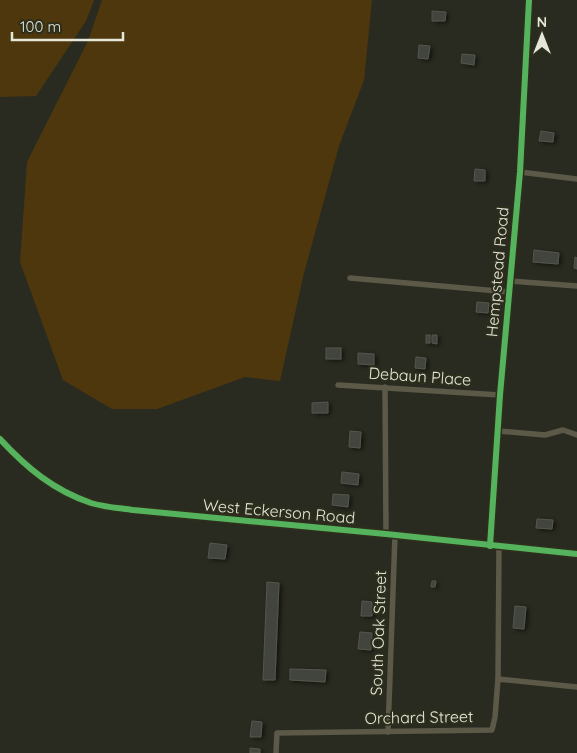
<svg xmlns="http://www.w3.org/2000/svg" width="577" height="753" font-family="Quicksand,sans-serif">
	<defs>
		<filter id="shadow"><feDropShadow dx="2.5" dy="1.5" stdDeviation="2.5" flood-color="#0009"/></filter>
	</defs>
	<rect width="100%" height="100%" fill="#2a2b20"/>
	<g fill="#4f370d">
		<path d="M 0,0 L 94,0 L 86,21 L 36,96 L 0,97 Z"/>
		<path d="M 102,0 L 372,0 L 364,80 L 339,146 L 304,273 L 280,381 L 245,377 L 157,409 L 112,409 L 63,380 L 20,262 L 27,162 L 88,41 Z"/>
	</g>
	<g fill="#43453d" stroke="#54564e" filter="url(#shadow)">
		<path d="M 432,11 L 446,12 L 445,21 L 432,21 Z"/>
		<path d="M 419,45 L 430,46 L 428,59 L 418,58 Z"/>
		<path d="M 462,54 L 475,55 L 474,65 L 461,63 Z"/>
		<path d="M 541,131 L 554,133 L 553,142 L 539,141 Z"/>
		<path d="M 475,169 L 485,170 L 485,181 L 474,181 Z"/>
		<path d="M 534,250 L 559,253 L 558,264 L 533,262 Z"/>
		<path d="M 575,257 L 577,258 L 577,269 L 574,268 Z"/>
		<path d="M 477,302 L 489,303 L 488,313 L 476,312 Z"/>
		<rect x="426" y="335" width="4" height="8"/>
		<path d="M 432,335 L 437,335 L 437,344 L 432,343 Z"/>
		<rect x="326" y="348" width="15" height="11"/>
		<path d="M 358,353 L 374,354 L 374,365 L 358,364 Z"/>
		<path d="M 416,357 L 426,358 L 425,369 L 415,368 Z"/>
		<path d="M 328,402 L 328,413 L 312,413 L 312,403 Z"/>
		<path d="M 350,431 L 361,432 L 360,448 L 349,447 Z"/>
		<path d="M 342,472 L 359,474 L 358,485 L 341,483 Z"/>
		<path d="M 333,494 L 349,495 L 348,507 L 332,505 Z"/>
		<path d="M 537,519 L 553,520 L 552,529 L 536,528 Z"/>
		<path d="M 210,543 L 227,545 L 225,559 L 208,558 Z"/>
		<path d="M 432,581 L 436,581 L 435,587 L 431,587 Z"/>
		<path d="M 267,582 L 279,583 L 275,680 L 263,680 Z"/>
		<path d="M 362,601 L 372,602 L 372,616 L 361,616 Z"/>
		<path d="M 515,606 L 526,607 L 524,629 L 513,628 Z"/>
		<path d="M 360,632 L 372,633 L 371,650 L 358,649 Z"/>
		<path d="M 290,669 L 326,670 L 325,682 L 290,680 Z"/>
		<path d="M 252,721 L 262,722 L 261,737 L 250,737 Z"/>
		<path d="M 250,748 L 260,749 L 260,753 L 250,753 Z"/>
	</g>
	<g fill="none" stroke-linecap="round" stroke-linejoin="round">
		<g stroke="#5d5948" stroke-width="5.5">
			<path d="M 520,172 L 577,179"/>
			<path d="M 350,278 L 509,292"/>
			<path d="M 510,281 L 577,286"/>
			<path d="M 338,385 L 500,395"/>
			<path d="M 385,387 L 386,534"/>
			<path d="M 498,431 L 545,435 L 563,430 L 577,435"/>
			<path d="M 490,546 L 500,395 L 520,172 L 529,0"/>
			<path d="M 498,679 L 577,687"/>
			<path d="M 388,732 L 395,535"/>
			<path d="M 276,753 L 277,733 L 492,730 L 495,717 L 498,679 L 499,547"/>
		</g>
		<path stroke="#5d5948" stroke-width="8" d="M 0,439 C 27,468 53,490 91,503 C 104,507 119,508 133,510 L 386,534 L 577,554"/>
		<defs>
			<g id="cycleway">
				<path d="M 0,439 C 27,468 53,490 91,503 C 104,507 119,508 133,510 L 386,534 L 577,554"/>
				<path d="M 490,546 L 500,395 L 520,172 L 529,0"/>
			</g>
		</defs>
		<use href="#cycleway" stroke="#2d2f1c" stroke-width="9"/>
		<use href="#cycleway" stroke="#56b35d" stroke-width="6"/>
	</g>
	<g text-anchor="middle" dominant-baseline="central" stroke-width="4" stroke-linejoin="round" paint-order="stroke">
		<g font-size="16" fill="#e5e7db" stroke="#2d2f1c">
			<text transform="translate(497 272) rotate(-85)">Hempstead Road</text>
			<text transform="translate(420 376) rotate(4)">Debaun Place</text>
			<text transform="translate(279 511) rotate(5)">West Eckerson Road</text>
			<text transform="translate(378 633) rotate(-88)">South Oak Street</text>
			<text transform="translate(419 717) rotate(-1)">Orchard Street</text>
		</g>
	</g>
	<g transform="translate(542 35)" stroke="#2d2f1c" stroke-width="4" paint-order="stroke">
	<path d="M0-4L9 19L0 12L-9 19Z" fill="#e5e7db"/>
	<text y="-8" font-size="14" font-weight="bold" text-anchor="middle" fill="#e5e7db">N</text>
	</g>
	<path d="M12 32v8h111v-8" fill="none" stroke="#e5e7db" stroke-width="2.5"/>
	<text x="20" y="32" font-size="15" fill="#e5e7db" stroke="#2d2f1c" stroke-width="4" paint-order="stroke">100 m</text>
</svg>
